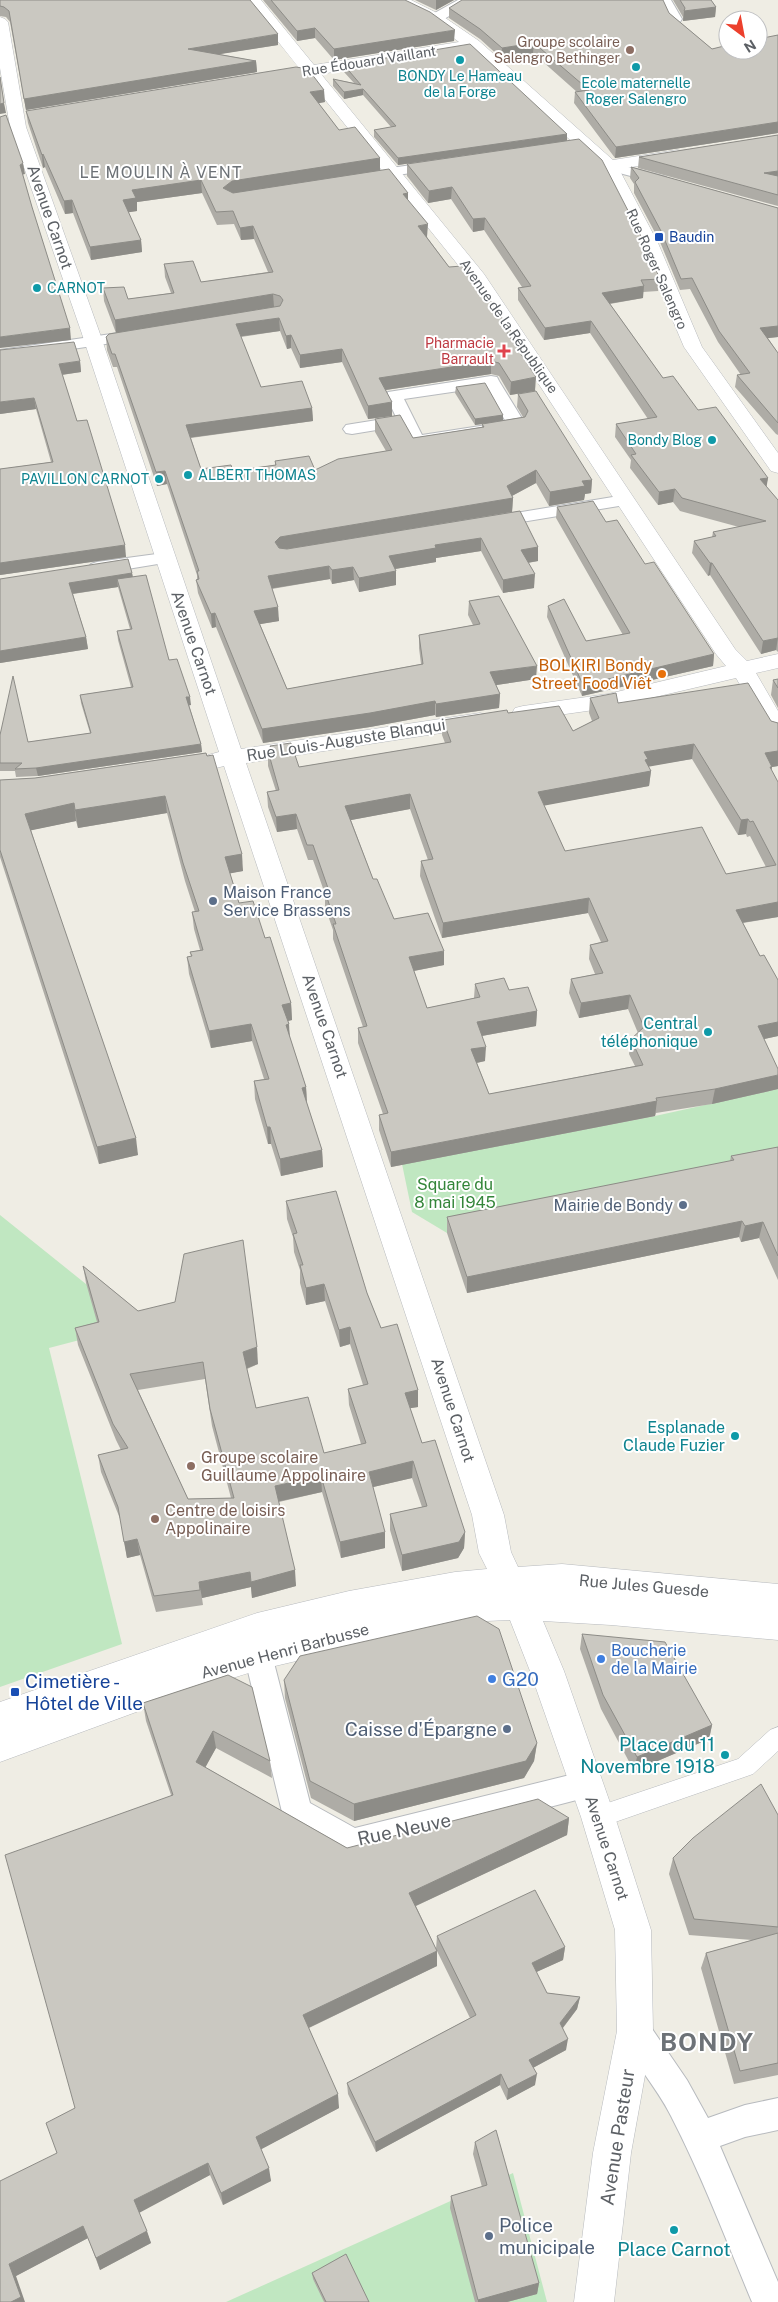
<svg xmlns="http://www.w3.org/2000/svg" width="778" height="2302" font-family="'Public Sans',sans-serif">
	<rect width="100%" height="100%" fill="#efede4"/>
	<g fill="#c0e7c1">
		<path d="M 778,1089 L 778,1164 L 447,1233 L 412,1212 L 402,1164 L 655,1116 Z"/>
		<path d="M 0,1215 L 137,1325 L 49,1348 L 122,1644 L 0,1687 Z"/>
		<path d="M 513,2173 L 547,2302 L 226,2302 Z"/>
	</g>
	<g fill="none" stroke-linecap="round" stroke-linejoin="round">
		<defs>
			<path id="pedestrian" d="M 778,1727 L 778,1751 L 753,1774 L 598,1828 L 590,1825 L 587,1817 L 590,1809 L 738,1759 L 770,1730 Z"/>
			<g id="minor">
				<path d="M 458,0 L 475,0 L 441,21 L 431,21 L 429,18 L 431,15 Z"/>
				<path d="M 657,0 L 671,0 L 682,19 L 680,22 L 670,22 Z"/>
				<path d="M 439,161 L 444,162 L 446,165 L 444,168 L 391,176 L 384,172 L 391,168 Z"/>
				<path d="M 609,162 L 666,177 L 668,180 L 661,184 L 604,169 L 602,166 Z"/>
				<path d="M 139,330 L 145,332 L 147,335 L 145,338 L 0,360 L 0,350 Z"/>
				<path d="M 491,376 L 497,377 L 499,381 L 526,425 L 523,429 L 417,446 L 411,445 L 401,426 L 352,434 L 346,433 L 343,429 L 346,425 L 352,424 L 396,417 L 386,396 L 388,392 ZM 486,387 L 506,422 L 422,435 L 404,399 Z"/>
				<path d="M 625,495 L 631,496 L 634,500 L 631,504 L 491,527 L 485,526 L 482,522 L 485,518 L 491,517 Z"/>
				<path d="M 164,553 L 170,554 L 173,558 L 170,562 L 97,574 L 91,572 L 88,568 L 91,564 L 97,562 Z"/>
				<path d="M 258,1642 L 268,1646 L 272,1655 L 310,1803 L 355,1828 L 586,1771 L 596,1775 L 601,1785 L 596,1795 L 353,1858 L 286,1822 L 282,1812 L 244,1655 L 248,1646 Z"/>
				<path d="M 635,2015 L 646,2020 L 687,2080 L 708,2118 L 745,2105 L 778,2098 L 778,2130 L 745,2137 L 720,2146 L 778,2282 L 778,2302 L 752,2302 C 726,2240 702,2176 671,2116 C 656,2086 632,2061 619,2031 L 624,2020 Z"/>
			</g>
			<g id="tertiary">
				<path d="M 245,0 L 261,0 L 314,65 L 459,42 L 431,21 L 394,3 L 391,0 L 411,0 L 441,15 L 479,41 L 613,160 L 677,150 L 683,151 L 685,155 L 683,159 L 619,169 L 658,243 L 702,347 L 778,453 L 778,473 L 771,471 L 684,347 L 640,243 L 602,169 L 470,49 L 321,74 L 484,274 L 735,649 L 747,661 L 778,654 L 778,668 L 756,673 L 778,711 L 778,737 L 770,735 L 736,678 L 608,708 L 523,720 L 515,718 L 512,713 L 515,708 L 523,706 L 608,694 L 726,666 L 716,654 L 471,281 L 306,76 L 289,76 L 287,73 L 289,70 L 299,68 Z"/>
				<path d="M 0,17 L 5,19 L 8,22 L 26,127 L 99,331 L 241,749 L 480,713 L 488,715 L 491,720 L 488,725 L 480,727 L 246,763 L 504,1515 L 511,1552 L 518,1567 L 562,1564 L 778,1584 L 778,1640 L 611,1625 L 543,1621 L 564,1671 L 615,1817 L 651,1930 L 653,2031 L 631,2153 L 614,2302 L 574,2302 L 593,2153 L 617,2031 L 615,1930 L 581,1817 L 530,1671 L 510,1620 L 462,1622 L 258,1670 L 207,1686 L 0,1762 L 0,1702 L 257,1613 L 349,1591 L 455,1572 L 487,1569 L 479,1553 L 472,1515 L 224,766 L 216,768 L 208,765 L 204,760 L 208,755 L 219,752 L 81,331 L 10,127 L 0,68 Z"/>
			</g>
		</defs>
		<use href="#pedestrian" stroke="#b7babe" stroke-width="1"/>
		<use href="#minor" stroke="#b7babe" stroke-width="2"/>
		<use href="#tertiary" stroke="#b7babe" stroke-width="1"/>
		<use href="#pedestrian" fill="#fff" fill-rule="evenodd"/>
		<use href="#minor" fill="#fff" fill-rule="evenodd"/>
		<use href="#tertiary" fill="#fff" fill-rule="evenodd"/>
	</g>
	<g fill="#aeaca6" fill-rule="evenodd">
		<path d="M 0,0 L 278,45 L 219,54 L 256,61 L 257,72 L 26,110 L 10,22 L 6,17 L 0,16 Z"/>
		<path d="M 263,0 L 405,0 L 454,41 L 334,60 L 315,38 L 297,41 Z"/>
		<path d="M 415,0 L 454,0 L 436,10 Z"/>
		<path d="M 673,0 L 711,0 L 716,7 L 715,17 L 683,21 L 683,17 Z"/>
		<path d="M 449,8 L 669,13 L 712,49 L 778,35 L 778,133 L 615,158 L 574,103 L 575,92 L 577,92 L 533,53 L 501,58 L 480,39 L 449,18 Z"/>
		<path d="M 344,65 L 567,134 L 567,141 L 660,279 L 658,291 L 643,292 L 643,298 L 610,304 L 663,378 L 768,478 L 766,486 L 778,500 L 778,652 L 776,650 L 761,654 L 710,575 L 708,576 L 692,553 L 694,541 L 712,537 L 713,532 L 739,527 L 680,511 L 673,502 L 658,505 L 630,468 L 631,460 L 615,437 L 616,424 L 648,419 L 590,333 L 544,340 L 518,300 L 518,288 L 522,287 L 484,230 L 473,232 L 451,199 L 428,203 L 407,176 L 407,164 L 513,148 L 398,165 L 374,137 L 374,130 L 391,127 L 363,95 L 344,99 L 333,86 L 333,79 L 354,83 L 344,72 Z"/>
		<path d="M 325,102 L 318,103 L 339,130 L 380,158 L 380,170 L 408,193 L 408,201 L 427,237 L 449,267 L 481,293 L 512,333 L 512,340 L 535,391 L 510,395 L 499,376 L 491,374 L 386,390 L 392,416 L 368,419 L 342,362 L 300,368 L 291,348 L 287,349 L 280,331 L 241,337 L 261,387 L 312,408 L 313,421 L 191,438 L 201,469 L 233,471 L 275,465 L 275,461 L 315,470 L 386,451 L 375,432 L 375,419 L 413,438 L 482,427 L 482,424 L 523,417 L 517,407 L 518,394 L 592,480 L 591,493 L 585,494 L 584,500 L 549,506 L 536,483 L 512,496 L 513,498 L 512,512 L 286,549 L 520,511 L 538,547 L 538,561 L 528,563 L 534,588 L 503,593 L 481,551 L 436,558 L 436,562 L 395,569 L 396,585 L 359,592 L 354,580 L 332,584 L 330,579 L 272,589 L 279,621 L 260,624 L 287,689 L 421,664 L 419,648 L 419,635 L 473,625 L 468,615 L 469,601 L 536,679 L 496,685 L 500,694 L 499,708 L 436,717 L 435,715 L 370,727 L 263,743 L 216,627 L 212,628 L 198,593 L 196,580 L 197,579 L 197,575 L 167,484 L 157,486 L 117,367 L 113,367 L 107,350 L 106,337 L 116,333 L 104,301 L 103,288 L 128,299 L 171,293 L 165,277 L 164,264 L 201,282 L 268,272 L 254,239 L 241,240 L 234,224 L 217,225 L 202,193 L 137,202 L 137,211 L 128,212 L 141,240 L 142,252 L 91,260 L 73,213 L 65,214 L 45,167 L 43,168 L 28,123 L 26,111 Z"/>
		<path d="M 778,135 L 778,206 L 638,168 L 639,157 Z"/>
		<path d="M 631,167 L 778,208 L 778,337 L 768,338 L 778,353 L 778,435 L 776,434 L 735,387 L 737,375 L 741,375 L 718,342 L 690,289 L 680,290 L 660,242 L 634,193 L 634,184 L 630,178 Z"/>
		<path d="M 80,361 L 81,372 L 62,375 L 77,421 L 126,557 L 0,575 L 0,469 L 51,462 L 36,409 L 0,414 Z"/>
		<path d="M 456,387 L 503,415 L 503,421 L 475,425 L 455,393 Z"/>
		<path d="M 557,507 L 606,522 L 645,564 L 714,654 L 713,666 L 582,696 L 547,617 L 548,606 L 586,641 L 623,635 L 556,518 Z"/>
		<path d="M 132,573 L 133,577 L 169,660 L 191,705 L 189,705 L 201,744 L 202,752 L 38,776 L 16,777 L 15,771 L 0,771 L 0,735 L 28,742 L 90,733 L 81,703 L 80,695 L 131,687 L 118,640 L 117,631 L 130,629 L 118,587 L 73,594 L 86,637 L 88,649 L 0,663 L 0,579 Z"/>
		<path d="M 778,679 L 778,708 L 771,695 L 773,680 Z"/>
		<path d="M 590,698 L 618,703 L 771,721 L 778,723 L 778,766 L 772,767 L 771,770 L 778,782 L 778,917 L 743,923 L 760,956 L 778,980 L 778,1036 L 764,1039 L 778,1089 L 712,1104 L 656,1113 L 655,1116 L 391,1167 L 379,1130 L 379,1115 L 383,1114 L 358,1043 L 358,1028 L 363,1027 L 333,939 L 333,930 L 325,907 L 325,894 L 313,860 L 308,860 L 297,829 L 277,832 L 268,807 L 267,792 L 276,791 L 268,766 L 268,751 L 270,751 L 270,746 L 299,767 L 445,743 L 442,735 L 443,720 L 508,713 L 573,731 L 592,721 L 589,713 ZM 692,759 L 738,835 L 746,834 L 747,837 L 750,836 L 766,867 L 726,874 L 565,851 L 544,805 L 649,786 L 651,771 L 648,766 ZM 410,809 L 428,860 L 421,861 L 420,876 L 442,938 L 588,913 L 601,942 L 590,945 L 589,959 L 595,974 L 571,979 L 569,993 L 579,1018 L 628,1009 L 638,1033 L 631,1039 L 629,1054 L 635,1066 L 489,1094 L 477,1063 L 485,1061 L 482,1036 L 536,1026 L 537,1011 L 509,990 L 475,984 L 474,998 L 427,1008 L 414,971 L 444,965 L 394,919 L 373,879 L 351,820 Z"/>
		<path d="M 206,753 L 243,871 L 230,873 L 239,903 L 265,938 L 291,1003 L 292,1020 L 288,1021 L 290,1038 L 306,1087 L 307,1104 L 322,1150 L 323,1167 L 281,1176 L 271,1144 L 268,1144 L 255,1099 L 254,1081 L 264,1079 L 252,1041 L 211,1048 L 189,974 L 187,957 L 191,956 L 190,952 L 200,950 L 194,929 L 192,912 L 195,912 L 185,881 L 167,813 L 78,828 L 76,821 L 31,830 L 138,1155 L 99,1164 L 0,857 L 0,780 L 35,778 Z"/>
		<path d="M 778,1147 L 778,1280 L 759,1238 L 741,1242 L 739,1237 L 467,1293 L 447,1233 L 447,1217 L 730,1161 L 731,1156 Z"/>
		<path d="M 286,1201 L 367,1293 L 381,1328 L 418,1390 L 418,1407 L 410,1408 L 422,1443 L 465,1532 L 464,1548 L 458,1558 L 402,1571 L 390,1530 L 390,1514 L 422,1507 L 412,1478 L 373,1487 L 385,1548 L 341,1558 L 322,1492 L 279,1502 L 296,1586 L 252,1598 L 251,1587 L 202,1598 L 203,1605 L 156,1612 L 140,1555 L 127,1558 L 121,1521 L 101,1472 L 98,1455 L 121,1450 L 116,1440 L 78,1345 L 75,1328 L 97,1322 L 86,1283 L 83,1266 L 138,1311 L 258,1364 L 247,1369 L 256,1408 L 324,1453 L 361,1444 L 349,1405 L 348,1389 L 363,1385 L 350,1344 L 340,1347 L 325,1301 L 306,1305 L 300,1283 L 300,1270 L 294,1252 L 293,1237 L 287,1219 ZM 205,1379 L 212,1426 L 231,1498 L 188,1499 L 138,1390 Z"/>
		<path d="M 582,1634 L 712,1725 L 709,1739 L 634,1771 L 601,1709 L 580,1649 Z"/>
		<path d="M 228,1675 L 270,1761 L 272,1778 L 216,1748 L 205,1767 L 347,1848 L 569,1818 L 567,1835 L 416,1906 L 437,1951 L 437,1966 L 309,2028 L 339,2108 L 261,2149 L 271,2181 L 223,2205 L 210,2175 L 139,2212 L 151,2243 L 100,2270 L 88,2238 L 16,2276 L 0,2302 L 57,2153 L 75,2108 L 171,1795 L 146,1721 L 143,1703 Z"/>
		<path d="M 284,1680 L 537,1743 L 534,1761 L 524,1778 L 354,1821 L 311,1798 L 285,1698 Z"/>
		<path d="M 778,1815 L 778,2075 L 734,2084 L 701,1968 L 706,1953 L 752,1940 L 689,1935 L 669,1874 L 673,1858 Z"/>
		<path d="M 437,1936 L 565,1947 L 563,1960 L 536,1972 L 547,1993 L 580,1997 L 577,2009 L 563,2028 L 566,2050 L 533,2068 L 535,2085 L 507,2100 L 500,2085 L 376,2152 L 348,2094 L 347,2083 L 470,2018 L 436,1949 Z"/>
		<path d="M 475,2142 L 539,2283 L 537,2294 L 507,2302 L 475,2302 L 450,2208 L 451,2196 L 482,2187 L 473,2154 Z"/>
		<path d="M 312,2273 L 369,2302 L 324,2302 L 313,2279 Z"/>
	</g>
	<g fill="#8d8c87">
		<path d="M 436,0 L 454,0 L 436,10 Z"/>
		<path d="M 716,7 L 715,17 L 683,21 L 684,11 Z"/>
		<path d="M 315,28 L 315,38 L 297,41 L 297,31 Z"/>
		<path d="M 455,30 L 454,41 L 334,60 L 334,49 Z"/>
		<path d="M 278,34 L 278,45 L 189,59 L 188,49 Z"/>
		<path d="M 534,43 L 533,53 L 501,58 L 502,48 Z"/>
		<path d="M 256,61 L 257,72 L 26,110 L 24,99 Z"/>
		<path d="M 363,89 L 363,95 L 344,99 L 344,92 Z"/>
		<path d="M 324,90 L 325,102 L 310,105 L 310,92 Z"/>
		<path d="M 4,103 L 6,113 L 0,114 L 0,104 Z"/>
		<path d="M 778,122 L 778,133 L 615,158 L 616,147 Z"/>
		<path d="M 567,134 L 567,141 L 398,165 L 398,158 Z"/>
		<path d="M 43,154 L 45,167 L 43,168 L 42,155 Z"/>
		<path d="M 380,158 L 380,171 L 233,194 L 223,188 L 232,181 Z"/>
		<path d="M 23,163 L 25,174 L 21,175 L 20,165 Z"/>
		<path d="M 778,171 L 778,181 L 764,173 Z"/>
		<path d="M 201,180 L 202,193 L 137,202 L 137,211 L 124,213 L 123,200 L 132,190 Z"/>
		<path d="M 452,187 L 451,199 L 428,203 L 429,191 Z"/>
		<path d="M 408,193 L 408,206 L 403,194 Z"/>
		<path d="M 72,200 L 73,213 L 65,214 L 64,201 Z"/>
		<path d="M 485,218 L 484,230 L 473,232 L 473,219 Z"/>
		<path d="M 428,224 L 427,237 L 418,238 L 418,226 Z"/>
		<path d="M 253,226 L 254,239 L 241,240 L 240,228 Z"/>
		<path d="M 141,240 L 142,252 L 91,260 L 90,247 Z"/>
		<path d="M 644,286 L 643,298 L 601,305 L 602,293 Z"/>
		<path d="M 273,294 L 274,307 L 116,333 L 115,320 Z"/>
		<path d="M 279,318 L 280,331 L 236,337 L 236,324 Z"/>
		<path d="M 591,321 L 590,333 L 544,340 L 545,328 Z"/>
		<path d="M 778,326 L 778,337 L 759,339 L 760,328 Z"/>
		<path d="M 70,328 L 71,340 L 0,348 L 0,337 Z"/>
		<path d="M 507,333 L 512,333 L 511,346 Z"/>
		<path d="M 291,335 L 291,348 L 287,349 L 286,336 Z"/>
		<path d="M 342,349 L 342,362 L 300,368 L 300,355 Z"/>
		<path d="M 80,361 L 81,372 L 60,375 L 59,364 Z"/>
		<path d="M 491,361 L 491,374 L 379,391 L 379,378 Z"/>
		<path d="M 536,377 L 535,391 L 510,395 L 511,382 Z"/>
		<path d="M 34,398 L 36,409 L 0,414 L 0,402 Z"/>
		<path d="M 392,402 L 392,416 L 368,419 L 368,406 Z"/>
		<path d="M 312,408 L 313,421 L 187,438 L 186,425 Z"/>
		<path d="M 503,415 L 503,421 L 475,425 L 475,419 Z"/>
		<path d="M 536,470 L 536,483 L 506,499 L 507,486 Z"/>
		<path d="M 165,471 L 167,484 L 157,486 L 156,472 Z"/>
		<path d="M 768,478 L 766,490 L 760,479 Z"/>
		<path d="M 592,480 L 591,493 L 585,494 L 584,500 L 549,506 L 550,492 L 582,481 Z"/>
		<path d="M 675,489 L 673,502 L 658,505 L 659,492 Z"/>
		<path d="M 513,498 L 512,512 L 281,550 L 275,542 L 280,537 Z"/>
		<path d="M 481,538 L 481,551 L 436,558 L 436,562 L 389,570 L 389,556 L 435,545 Z"/>
		<path d="M 125,545 L 126,557 L 0,575 L 0,563 Z"/>
		<path d="M 538,547 L 538,561 L 520,564 L 521,550 Z"/>
		<path d="M 710,563 L 712,563 L 710,575 L 708,576 Z"/>
		<path d="M 329,566 L 330,579 L 268,589 L 268,576 Z"/>
		<path d="M 353,567 L 354,580 L 332,584 L 332,570 Z"/>
		<path d="M 396,571 L 396,585 L 359,592 L 359,578 Z"/>
		<path d="M 132,573 L 134,585 L 117,579 L 118,587 L 71,594 L 69,583 Z"/>
		<path d="M 535,574 L 534,588 L 503,593 L 503,580 Z"/>
		<path d="M 278,607 L 279,621 L 255,625 L 254,611 Z"/>
		<path d="M 215,613 L 216,627 L 212,628 L 211,614 Z"/>
		<path d="M 86,637 L 88,649 L 0,663 L 0,651 Z"/>
		<path d="M 778,638 L 776,650 L 761,654 L 763,641 Z"/>
		<path d="M 714,654 L 713,666 L 582,696 L 583,685 Z"/>
		<path d="M 537,666 L 536,679 L 490,686 L 490,672 Z"/>
		<path d="M 500,694 L 499,708 L 436,717 L 436,704 Z"/>
		<path d="M 186,697 L 190,697 L 191,705 L 187,706 Z"/>
		<path d="M 435,701 L 435,715 L 370,727 L 263,743 L 262,729 Z"/>
		<path d="M 201,744 L 202,752 L 38,776 L 36,768 Z"/>
		<path d="M 694,744 L 692,759 L 647,767 L 651,771 L 649,786 L 537,807 L 538,792 L 644,752 Z"/>
		<path d="M 778,751 L 778,766 L 772,767 L 769,782 L 765,753 Z"/>
		<path d="M 410,794 L 410,809 L 346,821 L 345,806 Z"/>
		<path d="M 165,796 L 167,813 L 78,828 L 75,810 Z"/>
		<path d="M 74,803 L 76,821 L 28,831 L 25,814 Z"/>
		<path d="M 296,814 L 297,829 L 277,832 L 276,817 Z"/>
		<path d="M 748,819 L 746,834 L 738,835 L 741,820 Z"/>
		<path d="M 242,854 L 243,871 L 227,874 L 225,857 Z"/>
		<path d="M 589,898 L 588,913 L 442,938 L 443,923 Z"/>
		<path d="M 778,902 L 778,917 L 734,924 L 736,910 Z"/>
		<path d="M 444,951 L 444,965 L 408,972 L 409,957 Z"/>
		<path d="M 630,995 L 628,1009 L 579,1018 L 581,1003 Z"/>
		<path d="M 291,1003 L 292,1020 L 283,1022 L 282,1005 Z"/>
		<path d="M 537,1011 L 536,1026 L 476,1037 L 477,1022 Z"/>
		<path d="M 778,1022 L 778,1036 L 755,1041 L 758,1026 Z"/>
		<path d="M 251,1024 L 252,1041 L 211,1048 L 209,1031 Z"/>
		<path d="M 289,1024 L 290,1042 L 286,1025 Z"/>
		<path d="M 486,1047 L 485,1061 L 471,1064 L 471,1049 Z"/>
		<path d="M 778,1075 L 778,1089 L 712,1104 L 715,1089 Z"/>
		<path d="M 306,1087 L 307,1104 L 302,1088 Z"/>
		<path d="M 657,1101 L 655,1116 L 391,1167 L 391,1152 Z"/>
		<path d="M 267,1127 L 270,1127 L 271,1144 L 268,1144 Z"/>
		<path d="M 136,1138 L 138,1155 L 99,1164 L 97,1147 Z"/>
		<path d="M 322,1150 L 323,1167 L 281,1176 L 280,1159 Z"/>
		<path d="M 742,1221 L 739,1237 L 467,1293 L 467,1277 Z"/>
		<path d="M 763,1222 L 759,1238 L 741,1242 L 745,1226 Z"/>
		<path d="M 324,1284 L 325,1301 L 306,1305 L 306,1288 Z"/>
		<path d="M 350,1327 L 350,1344 L 340,1347 L 339,1330 Z"/>
		<path d="M 257,1347 L 258,1364 L 245,1369 L 243,1352 Z"/>
		<path d="M 418,1390 L 418,1407 L 405,1409 L 405,1393 Z"/>
		<path d="M 413,1461 L 412,1478 L 369,1488 L 369,1472 Z"/>
		<path d="M 321,1476 L 322,1492 L 276,1502 L 275,1486 Z"/>
		<path d="M 385,1532 L 385,1548 L 341,1558 L 340,1542 Z"/>
		<path d="M 465,1532 L 464,1548 L 458,1558 L 402,1571 L 402,1555 Z"/>
		<path d="M 137,1539 L 140,1555 L 127,1558 L 124,1542 Z"/>
		<path d="M 295,1570 L 296,1586 L 252,1598 L 251,1587 L 202,1598 L 199,1582 L 250,1572 Z"/>
		<path d="M 712,1725 L 709,1739 L 634,1771 L 637,1757 Z"/>
		<path d="M 213,1731 L 216,1748 L 199,1779 L 196,1762 Z"/>
		<path d="M 537,1743 L 534,1761 L 524,1778 L 354,1821 L 354,1804 Z"/>
		<path d="M 569,1818 L 567,1835 L 409,1909 L 409,1893 Z"/>
		<path d="M 565,1947 L 563,1960 L 530,1975 L 532,1963 Z"/>
		<path d="M 437,1951 L 437,1966 L 304,2030 L 303,2015 Z"/>
		<path d="M 580,1997 L 577,2009 L 558,2034 L 560,2023 Z"/>
		<path d="M 568,2039 L 566,2050 L 527,2071 L 529,2060 Z"/>
		<path d="M 501,2074 L 500,2085 L 376,2152 L 375,2142 Z"/>
		<path d="M 537,2074 L 535,2085 L 507,2100 L 508,2089 Z"/>
		<path d="M 338,2094 L 339,2108 L 258,2151 L 256,2137 Z"/>
		<path d="M 208,2163 L 210,2175 L 139,2213 L 134,2200 Z"/>
		<path d="M 269,2168 L 271,2181 L 223,2205 L 221,2193 Z"/>
		<path d="M 83,2226 L 88,2238 L 16,2276 L 25,2302 L 11,2302 L 9,2264 Z"/>
		<path d="M 147,2231 L 151,2243 L 100,2270 L 96,2258 Z"/>
		<path d="M 539,2283 L 537,2294 L 507,2302 L 478,2302 L 478,2300 Z"/>
	</g>
	<g fill="#cac8c1" stroke="#8d8c87" fill-rule="evenodd">
		<path d="M 0,0 L 250,0 L 278,34 L 188,49 L 256,61 L 24,99 L 9,11 L 4,7 L 0,6 Z"/>
		<path d="M 271,0 L 405,0 L 430,12 L 455,30 L 334,49 L 315,28 L 297,31 Z"/>
		<path d="M 462,0 L 663,0 L 669,13 L 712,49 L 728,45 L 728,50 L 758,50 L 758,39 L 778,35 L 778,122 L 616,147 L 575,92 L 589,90 L 534,43 L 502,48 L 480,29 L 449,8 Z"/>
		<path d="M 680,0 L 711,0 L 716,7 L 684,11 L 685,8 Z"/>
		<path d="M 470,44 L 567,134 L 398,158 L 374,130 L 396,126 L 363,89 L 344,92 L 333,79 L 361,85 L 344,65 Z"/>
		<path d="M 296,67 L 308,69 L 324,90 L 310,92 L 339,130 L 355,127 L 380,158 L 232,181 L 223,188 L 233,193 L 389,169 L 408,193 L 403,194 L 428,224 L 418,226 L 449,267 L 462,266 L 481,293 L 484,292 L 490,300 L 512,333 L 507,333 L 536,377 L 511,382 L 499,363 L 491,361 L 379,378 L 392,402 L 368,406 L 342,349 L 300,355 L 291,335 L 286,336 L 279,318 L 236,324 L 261,387 L 302,381 L 312,408 L 186,425 L 201,469 L 231,465 L 233,471 L 276,465 L 275,461 L 309,456 L 315,470 L 338,459 L 392,450 L 375,419 L 400,415 L 413,438 L 484,427 L 482,424 L 525,417 L 528,411 L 518,394 L 536,391 L 592,480 L 582,481 L 585,486 L 550,492 L 536,470 L 507,486 L 513,498 L 280,537 L 275,542 L 279,548 L 287,549 L 520,511 L 538,547 L 521,550 L 535,574 L 503,580 L 481,538 L 435,545 L 436,548 L 389,556 L 396,571 L 359,578 L 353,567 L 332,570 L 329,566 L 268,576 L 278,607 L 254,611 L 287,689 L 423,664 L 419,635 L 480,624 L 469,601 L 499,596 L 537,666 L 490,672 L 500,694 L 436,704 L 435,701 L 370,713 L 262,729 L 215,613 L 211,614 L 196,580 L 199,579 L 197,571 L 199,571 L 165,471 L 156,472 L 115,354 L 112,354 L 106,337 L 109,334 L 280,306 L 283,300 L 280,296 L 273,294 L 115,320 L 103,288 L 124,287 L 128,299 L 174,293 L 164,264 L 193,261 L 201,282 L 273,272 L 253,226 L 240,228 L 233,211 L 216,212 L 201,180 L 132,190 L 136,198 L 123,200 L 141,240 L 90,247 L 72,200 L 64,201 L 43,154 L 42,155 L 26,111 Z"/>
		<path d="M 0,77 L 4,103 L 0,104 Z"/>
		<path d="M 6,115 L 23,163 L 20,165 L 32,207 L 70,328 L 0,337 L 0,117 Z"/>
		<path d="M 778,135 L 778,171 L 764,173 L 778,176 L 778,195 L 639,157 Z"/>
		<path d="M 579,139 L 602,160 L 639,232 L 660,279 L 641,280 L 644,286 L 602,293 L 663,378 L 673,376 L 698,410 L 716,407 L 768,478 L 760,479 L 778,500 L 778,638 L 763,641 L 712,563 L 710,563 L 694,541 L 716,536 L 713,532 L 766,521 L 682,498 L 675,489 L 659,492 L 631,455 L 636,454 L 616,424 L 657,417 L 591,321 L 545,328 L 518,288 L 531,286 L 485,218 L 473,219 L 452,187 L 429,191 L 407,164 Z"/>
		<path d="M 631,167 L 778,208 L 778,326 L 760,328 L 778,353 L 778,423 L 737,375 L 750,373 L 719,331 L 692,278 L 681,279 L 661,231 L 635,182 L 639,178 Z"/>
		<path d="M 74,342 L 80,361 L 59,364 L 77,421 L 87,420 L 125,545 L 0,563 L 0,469 L 53,462 L 34,398 L 0,402 L 0,350 Z"/>
		<path d="M 485,383 L 503,415 L 475,419 L 456,387 Z"/>
		<path d="M 593,501 L 606,522 L 617,520 L 645,564 L 654,562 L 714,654 L 583,685 L 548,606 L 564,599 L 586,641 L 630,633 L 557,507 Z"/>
		<path d="M 128,559 L 132,573 L 69,583 L 86,637 L 0,651 L 0,579 Z"/>
		<path d="M 146,575 L 169,660 L 177,659 L 190,697 L 186,697 L 201,744 L 36,768 L 15,769 L 22,763 L 0,763 L 0,735 L 13,676 L 28,742 L 91,733 L 80,695 L 133,687 L 117,631 L 132,629 L 117,579 Z"/>
		<path d="M 778,679 L 778,688 L 773,680 Z"/>
		<path d="M 748,683 L 771,721 L 778,723 L 778,751 L 765,753 L 772,767 L 770,767 L 778,782 L 778,902 L 736,910 L 760,956 L 764,955 L 778,980 L 778,1022 L 758,1026 L 778,1069 L 778,1075 L 715,1089 L 656,1098 L 657,1101 L 391,1152 L 379,1115 L 388,1113 L 358,1028 L 367,1026 L 333,924 L 336,924 L 325,892 L 329,891 L 313,845 L 307,845 L 296,814 L 276,817 L 267,792 L 279,790 L 268,751 L 272,750 L 270,746 L 291,743 L 299,767 L 451,742 L 443,720 L 507,710 L 508,713 L 559,706 L 573,731 L 599,718 L 590,698 L 616,693 L 618,703 ZM 694,744 L 741,820 L 748,819 L 750,822 L 753,821 L 776,865 L 726,874 L 702,827 L 565,851 L 538,792 L 651,771 L 645,760 L 648,759 L 644,752 ZM 410,794 L 433,859 L 421,861 L 443,923 L 589,898 L 608,941 L 590,945 L 603,973 L 571,979 L 581,1003 L 630,995 L 644,1027 L 631,1039 L 643,1065 L 489,1094 L 471,1049 L 486,1047 L 477,1022 L 537,1011 L 528,987 L 509,990 L 504,978 L 475,984 L 480,997 L 427,1008 L 409,957 L 444,951 L 428,913 L 394,919 L 377,879 L 373,879 L 345,806 Z"/>
		<path d="M 206,753 L 207,756 L 213,755 L 242,854 L 225,857 L 239,903 L 253,901 L 265,938 L 270,937 L 291,1003 L 282,1005 L 289,1024 L 286,1025 L 306,1087 L 302,1088 L 322,1150 L 280,1159 L 270,1127 L 267,1127 L 254,1081 L 269,1079 L 251,1024 L 209,1031 L 187,957 L 192,956 L 190,952 L 203,950 L 192,912 L 199,911 L 183,863 L 165,796 L 75,810 L 74,803 L 25,814 L 136,1138 L 97,1147 L 0,850 L 0,780 L 35,778 Z"/>
		<path d="M 778,1147 L 778,1256 L 763,1222 L 745,1226 L 742,1221 L 467,1277 L 447,1217 L 734,1160 L 731,1156 Z"/>
		<path d="M 336,1191 L 367,1293 L 381,1328 L 397,1324 L 418,1390 L 405,1393 L 422,1443 L 435,1440 L 465,1532 L 459,1542 L 402,1555 L 390,1514 L 427,1506 L 413,1461 L 369,1472 L 385,1532 L 340,1542 L 321,1476 L 275,1486 L 295,1570 L 251,1582 L 250,1572 L 199,1582 L 200,1590 L 154,1596 L 137,1539 L 124,1542 L 118,1507 L 98,1455 L 128,1448 L 113,1424 L 75,1328 L 99,1322 L 83,1266 L 138,1311 L 175,1302 L 184,1254 L 243,1240 L 257,1347 L 243,1352 L 256,1408 L 308,1397 L 324,1453 L 366,1443 L 348,1389 L 368,1384 L 350,1327 L 339,1330 L 324,1284 L 306,1288 L 300,1265 L 303,1265 L 293,1234 L 297,1233 L 286,1201 ZM 203,1362 L 210,1409 L 234,1498 L 188,1499 L 130,1374 Z"/>
		<path d="M 477,1616 L 499,1629 L 537,1743 L 526,1761 L 354,1804 L 310,1781 L 284,1680 L 300,1656 Z"/>
		<path d="M 582,1634 L 665,1642 L 712,1725 L 637,1757 L 603,1695 Z"/>
		<path d="M 228,1675 L 252,1687 L 270,1761 L 213,1731 L 196,1762 L 347,1848 L 538,1799 L 569,1818 L 409,1893 L 437,1951 L 303,2015 L 338,2094 L 256,2137 L 269,2168 L 221,2193 L 208,2163 L 134,2200 L 147,2231 L 96,2258 L 83,2226 L 9,2264 L 21,2297 L 11,2302 L 0,2302 L 0,2181 L 57,2153 L 46,2123 L 75,2108 L 5,1855 L 173,1795 L 143,1703 Z"/>
		<path d="M 761,1784 L 778,1815 L 778,1927 L 694,1919 L 673,1858 L 693,1838 Z"/>
		<path d="M 535,1890 L 565,1947 L 532,1963 L 547,1993 L 580,1997 L 560,2023 L 568,2039 L 529,2060 L 537,2074 L 508,2089 L 501,2074 L 375,2142 L 347,2083 L 476,2015 L 437,1936 Z"/>
		<path d="M 778,1933 L 778,2063 L 740,2071 L 706,1953 Z"/>
		<path d="M 496,2130 L 539,2283 L 478,2300 L 451,2196 L 487,2185 L 475,2142 Z"/>
		<path d="M 346,2254 L 369,2302 L 326,2302 L 312,2273 Z"/>
	</g>
	<g fill="#8d6e63" stroke="#fff" stroke-width="2">
		<circle cx="630" cy="50" r="5"/>
		<circle cx="191" cy="1466" r="5"/>
		<circle cx="155" cy="1519" r="5"/>
	</g>
	<g fill="#0f9aa8" stroke="#fff" stroke-width="2">
		<circle cx="460" cy="60" r="5"/>
		<circle cx="636" cy="67" r="5"/>
		<circle cx="37" cy="288" r="5"/>
		<circle cx="712" cy="440" r="5"/>
		<circle cx="188" cy="475" r="5"/>
		<circle cx="159" cy="479" r="5"/>
		<circle cx="708" cy="1032" r="5"/>
		<circle cx="735" cy="1436" r="5"/>
		<circle cx="725" cy="1755" r="5"/>
		<circle cx="674" cy="2230" r="5"/>
	</g>
	<g fill="#1a4fb4" stroke="#fff" stroke-width="2">
		<rect x="654" y="232" width="10" height="10" rx="2.5"/>
		<rect x="10" y="1687" width="10" height="10" rx="2.5"/>
	</g>
	<path fill="#e0444e" stroke="#fff" stroke-width="2" d="M501.5 343.5h5v5h5v5h-5v5h-5v-5h-5v-5h5z"/>
	<circle fill="#e8710a" stroke="#fff" stroke-width="2" cx="662" cy="674" r="5"/>
	<g fill="#5c6f8a" stroke="#fff" stroke-width="2">
		<circle cx="213" cy="901" r="5"/>
		<circle cx="683" cy="1205" r="5"/>
		<circle cx="507" cy="1729" r="5"/>
		<circle cx="489" cy="2236" r="5"/>
	</g>
	<g fill="#3f7fe0" stroke="#fff" stroke-width="2">
		<circle cx="601" cy="1659" r="5"/>
		<circle cx="492" cy="1679" r="5"/>
	</g>
	<g text-anchor="middle" dominant-baseline="central" stroke-width="4" stroke-linejoin="round" paint-order="stroke">
		<g font-size="14" fill="#785e54" stroke="#fff" text-anchor="end">
			<text x="620" y="42">Groupe scolaire<tspan x="620" dy="16">Salengro Bethinger</tspan></text>
		</g>
		<g font-size="14" fill="#5c6065" stroke="#fff">
			<text transform="translate(369 61) rotate(-9)">Rue Édouard Vaillant</text>
			<text transform="translate(657 269) rotate(66)">Rue Roger Salengro</text>
			<text transform="translate(509 326) rotate(55)">Avenue de la République</text>
		</g>
		<g font-size="14" fill="#0d838f" stroke="#fff">
			<text x="460" y="76">BONDY Le Hameau<tspan x="460" dy="16">de la Forge</tspan></text>
			<text x="636" y="83">Ecole maternelle<tspan x="636" dy="16">Roger Salengro</tspan></text>
			<text x="47" y="288" text-anchor="start">CARNOT</text>
			<text x="702" y="440" text-anchor="end">Bondy Blog</text>
			<text x="198" y="475" text-anchor="start">ALBERT THOMAS</text>
			<text x="149" y="479" text-anchor="end">PAVILLON CARNOT</text>
		</g>
		<g font-size="14" fill="#164399" stroke="#fff" text-anchor="start">
			<text x="669" y="237">Baudin</text>
		</g>
		<g font-size="14" fill="#be3a42" stroke="#fff" text-anchor="end">
			<text x="494" y="343">Pharmacie<tspan x="494" dy="16">Barrault</tspan></text>
		</g>
		<g font-size="16" letter-spacing="1" fill="#6d7277" stroke="#fff">
			<text x="161" y="172">LE MOULIN À VENT</text>
		</g>
		<g font-size="16" fill="#5c6065" stroke="#fff">
			<text transform="translate(50 217) rotate(71)">Avenue Carnot</text>
			<text transform="translate(194 643) rotate(71)">Avenue Carnot</text>
			<text transform="translate(346 740) rotate(-9)">Rue Louis-Auguste Blanqui</text>
			<text transform="translate(325 1026) rotate(71)">Avenue Carnot</text>
			<text transform="translate(453 1410) rotate(72)">Avenue Carnot</text>
			<text transform="translate(644 1586) rotate(5)">Rue Jules Guesde</text>
			<text transform="translate(285 1651) rotate(-15)">Avenue Henri Barbusse</text>
			<text transform="translate(607 1848) rotate(72)">Avenue Carnot</text>
		</g>
		<g font-size="16" fill="#c56008" stroke="#fff" text-anchor="end">
			<text x="652" y="665">BOLKIRI Bondy<tspan x="652" dy="18">Street Food Viêt</tspan></text>
		</g>
		<g font-size="16" fill="#4e5e75" stroke="#fff" text-anchor="start">
			<text x="223" y="892">Maison France<tspan x="223" dy="18">Service Brassens</tspan></text>
			<text x="673" y="1205" text-anchor="end">Mairie de Bondy</text>
		</g>
		<g font-size="16" fill="#0d838f" stroke="#fff" text-anchor="end">
			<text x="698" y="1023">Central<tspan x="698" dy="18">téléphonique</tspan></text>
			<text x="725" y="1427">Esplanade<tspan x="725" dy="18">Claude Fuzier</tspan></text>
		</g>
		<g font-size="16" fill="#338539" stroke="#fff">
			<text x="455" y="1184">Square du<tspan x="455" dy="18">8 mai 1945</tspan></text>
		</g>
		<g font-size="16" fill="#785e54" stroke="#fff" text-anchor="start">
			<text x="201" y="1457">Groupe scolaire<tspan x="201" dy="18">Guillaume Appolinaire</tspan></text>
			<text x="165" y="1510">Centre de loisirs<tspan x="165" dy="18">Appolinaire</tspan></text>
		</g>
		<g font-size="16" fill="#366cbe" stroke="#fff" text-anchor="start">
			<text x="611" y="1650">Boucherie<tspan x="611" dy="18">de la Mairie</tspan></text>
		</g>
		<g font-size="19" fill="#366cbe" stroke="#fff" text-anchor="start">
			<text x="502" y="1679">G20</text>
		</g>
		<g font-size="19" fill="#164399" stroke="#fff" text-anchor="start">
			<text x="25" y="1681">Cimetière -<tspan x="25" dy="22">Hôtel de Ville</tspan></text>
		</g>
		<g font-size="19" fill="#4e5e75" stroke="#fff" text-anchor="end">
			<text x="497" y="1729">Caisse d'Épargne</text>
			<text x="499" y="2225" text-anchor="start">Police<tspan x="499" dy="22">municipale</tspan></text>
		</g>
		<g font-size="19" fill="#0d838f" stroke="#fff" text-anchor="end">
			<text x="715" y="1744">Place du 11<tspan x="715" dy="22">Novembre 1918</tspan></text>
			<text x="674" y="2249" text-anchor="middle">Place Carnot</text>
		</g>
		<g font-size="19" fill="#5c6065" stroke="#fff">
			<text transform="translate(404 1829) rotate(-12)">Rue Neuve</text>
			<text transform="translate(617 2137) rotate(-81)">Avenue Pasteur</text>
		</g>
		<g font-size="25" font-weight="bold" letter-spacing="1" fill="#6d7277" stroke="#fff">
			<text x="707" y="2042">BONDY</text>
		</g>
	</g>
	<g transform="translate(743 35) rotate(148)"><circle r="24" fill="#ffffff" stroke="#bebfc1"/>
	<path d="M0-4L9 19L0 12L-9 19Z" fill="#ec402d"/>
	<text y="-8" font-size="14" font-weight="bold" text-anchor="middle" fill="#5c6065">N</text>
	</g>
</svg>
